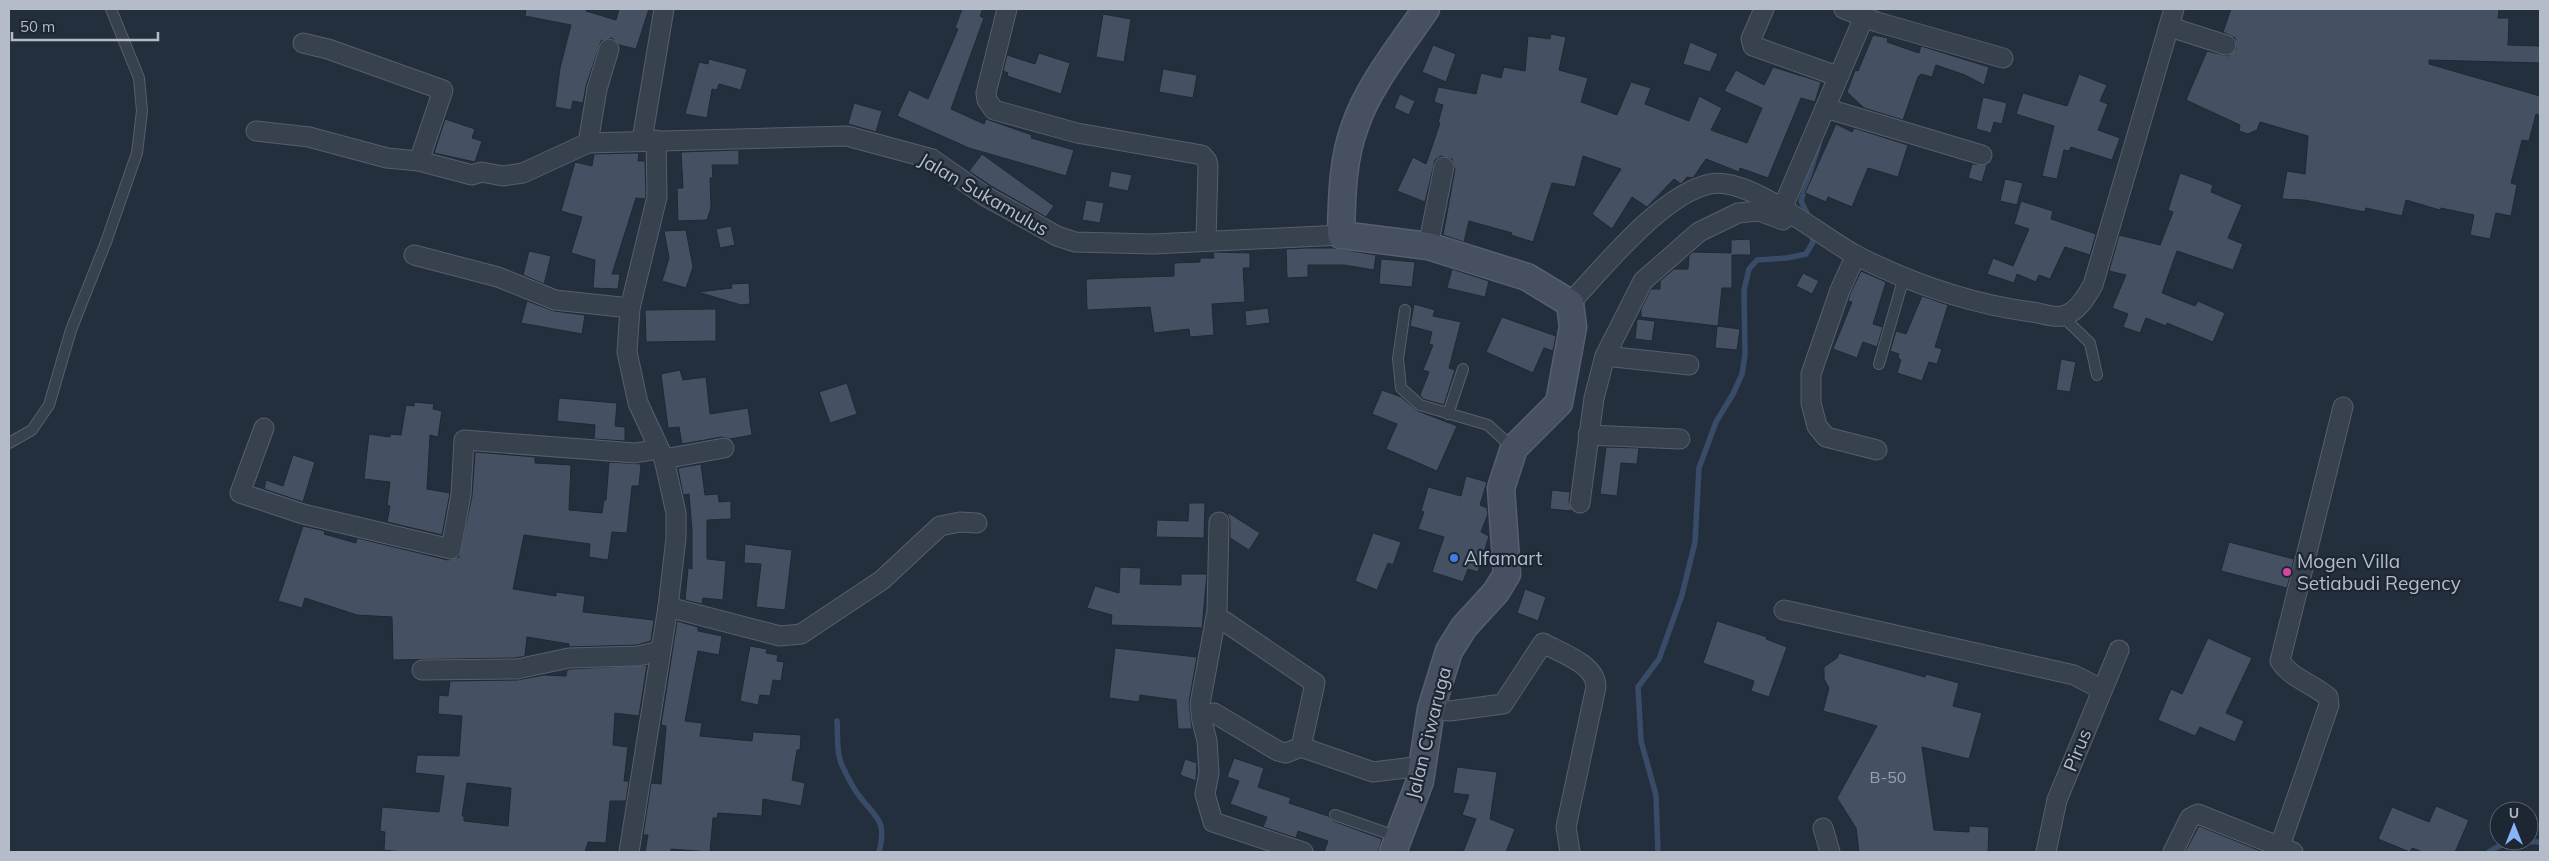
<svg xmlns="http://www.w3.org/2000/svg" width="2549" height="861" font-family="Mulish,sans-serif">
	<rect width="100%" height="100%" fill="#242f3e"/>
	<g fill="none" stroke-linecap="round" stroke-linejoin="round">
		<g stroke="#394c67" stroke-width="5.5">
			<path d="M 1809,217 L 1801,201 L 1819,144"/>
			<path d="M 837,721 C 838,735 836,750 841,763 C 846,774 853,788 860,797 C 877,819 887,820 879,852"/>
			<path d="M 1658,852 L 1656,795 L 1641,741 L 1638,687 L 1659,659 L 1682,595 L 1695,542 L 1699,468 L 1716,422 L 1733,394 L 1742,374 L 1745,355 L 1744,290 L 1749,269 L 1757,260 L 1787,258 L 1806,254 L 1813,242 L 1812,234"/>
			<path d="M 2489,852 C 2505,840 2521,841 2540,842"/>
		</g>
	</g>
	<g fill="#455162" stroke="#1f2835" fill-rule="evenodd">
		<path d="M 526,9 L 586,9 L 586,11 L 616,20 L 619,9 L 649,9 L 636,49 L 619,45 L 612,38 L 601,41 L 586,86 L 583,103 L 573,101 L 571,110 L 555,107 L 560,68 L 571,25 L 525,16 Z"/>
		<path d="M 962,9 L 983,9 L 980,16 L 984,18 L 951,109 L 984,124 L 986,119 L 1032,135 L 1031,138 L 1074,150 L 1066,176 L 969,148 L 897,116 L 909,90 L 928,99 L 958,29 L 955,28 Z"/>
		<path d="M 2231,9 L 2499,9 L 2498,18 L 2509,18 L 2508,45 L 2540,46 L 2540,63 L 2429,60 L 2429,64 L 2540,96 L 2540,116 L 2536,114 L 2529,141 L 2522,140 L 2511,183 L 2517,185 L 2511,216 L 2496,213 L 2490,239 L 2470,235 L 2474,215 L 2441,208 L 2440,210 L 2406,200 L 2402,216 L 2366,208 L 2365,212 L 2304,200 L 2282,199 L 2287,171 L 2305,174 L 2308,136 L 2260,122 L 2257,130 L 2248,134 L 2239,131 L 2240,125 L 2186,100 L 2207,51 L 2228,56 L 2236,49 L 2235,38 L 2223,32 Z"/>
		<path d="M 1103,14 L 1131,19 L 1124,62 L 1096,57 Z"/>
		<path d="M 1551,34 L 1566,37 L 1559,70 L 1588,78 L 1581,102 L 1617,115 L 1631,82 L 1651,88 L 1645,104 L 1689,121 L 1699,96 L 1722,108 L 1711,130 L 1747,143 L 1762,108 L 1724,91 L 1736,70 L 1764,85 L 1773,67 L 1821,82 L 1815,102 L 1801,98 L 1768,178 L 1740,168 L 1739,172 L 1706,159 L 1693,178 L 1687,177 L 1681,184 L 1674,179 L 1647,207 L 1632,197 L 1612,229 L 1592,214 L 1621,169 L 1583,156 L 1575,187 L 1552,183 L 1533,242 L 1511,235 L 1512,233 L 1469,221 L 1464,242 L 1443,235 L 1455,169 L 1452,159 L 1441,156 L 1435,160 L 1425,202 L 1397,191 L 1413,157 L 1426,164 L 1440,123 L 1438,123 L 1443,105 L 1434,102 L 1438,87 L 1476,94 L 1481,73 L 1501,78 L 1504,67 L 1525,71 L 1528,36 L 1550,39 Z"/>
		<path d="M 1873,35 L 1888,38 L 1887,42 L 1919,53 L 1921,46 L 1989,67 L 1984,85 L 1965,75 L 1936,65 L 1932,77 L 1921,74 L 1918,77 L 1903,120 L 1864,108 L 1847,92 L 1855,70 L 1858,71 Z"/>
		<path d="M 1690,42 L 1718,54 L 1710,72 L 1683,64 Z"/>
		<path d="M 1433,45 L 1456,54 L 1446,82 L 1422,72 Z"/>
		<path d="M 1039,53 L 1070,63 L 1061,94 L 1007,76 L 1008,73 L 1003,71 L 1007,55 L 1035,64 Z"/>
		<path d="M 709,59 L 747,69 L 741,90 L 719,84 L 717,90 L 712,89 L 707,118 L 685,114 L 699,62 L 708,64 Z"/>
		<path d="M 1163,69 L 1197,75 L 1193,98 L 1159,92 Z"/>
		<path d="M 2079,74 L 2107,85 L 2100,101 L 2108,104 L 2098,130 L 2120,138 L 2112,160 L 2071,147 L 2069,151 L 2064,150 L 2057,179 L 2042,176 L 2054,126 L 2016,114 L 2023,93 L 2067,106 Z"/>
		<path d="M 1400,94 L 1415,101 L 1409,115 L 1394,108 Z"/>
		<path d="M 1983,97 L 2007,103 L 2002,124 L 1994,122 L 1991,133 L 1976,129 Z"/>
		<path d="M 854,103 L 882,111 L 876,132 L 848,124 Z"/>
		<path d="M 445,119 L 475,129 L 472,138 L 482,141 L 475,162 L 434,153 Z"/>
		<path d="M 1836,124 L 1852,132 L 1854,128 L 1908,145 L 1898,177 L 1868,168 L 1852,207 L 1828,197 L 1826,202 L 1805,193 Z"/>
		<path d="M 739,150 L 739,165 L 712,165 L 713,178 L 710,178 L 711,208 L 707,220 L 678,221 L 677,188 L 683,188 L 681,152 Z"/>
		<path d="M 639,153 L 638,161 L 645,161 L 646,196 L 645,199 L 636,198 L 612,274 L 620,274 L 618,289 L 593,288 L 595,260 L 571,253 L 582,217 L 561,211 L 575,162 L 592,166 L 594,154 Z"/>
		<path d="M 982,154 L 1054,206 L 1046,217 L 991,186 L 969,171 Z"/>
		<path d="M 1972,164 L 1987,165 L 1982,182 L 1968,178 Z"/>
		<path d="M 1111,171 L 1132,175 L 1128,191 L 1108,187 Z"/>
		<path d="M 2180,173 L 2213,185 L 2211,192 L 2242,205 L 2228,238 L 2243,244 L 2233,270 L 2177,251 L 2162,293 L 2195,306 L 2198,301 L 2225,313 L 2213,342 L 2167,323 L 2166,326 L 2146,318 L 2140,333 L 2123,327 L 2128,314 L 2112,308 L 2126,275 L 2109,271 L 2119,235 L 2160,245 L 2173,212 L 2168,210 Z"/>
		<path d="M 2005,179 L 2023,183 L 2017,205 L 2000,201 Z"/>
		<path d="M 1086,200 L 1104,203 L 1100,223 L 1082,220 Z"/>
		<path d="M 2021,201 L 2053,211 L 2051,219 L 2096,234 L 2090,255 L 2065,247 L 2050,279 L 2039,275 L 2036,282 L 2017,274 L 2014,283 L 1987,274 L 1993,258 L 2013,266 L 2029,229 L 2014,224 Z"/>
		<path d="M 731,226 L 735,245 L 720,248 L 716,229 Z"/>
		<path d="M 686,230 L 693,267 L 686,288 L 662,281 L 669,258 L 664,231 Z"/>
		<path d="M 1750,239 L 1751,255 L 1732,255 L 1732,288 L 1722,288 L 1718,326 L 1641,317 L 1641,309 L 1651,289 L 1660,289 L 1660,281 L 1674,269 L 1688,269 L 1689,256 L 1693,252 L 1731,253 L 1731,240 Z"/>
		<path d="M 1307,248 L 1334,248 L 1376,255 L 1374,270 L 1344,265 L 1308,265 L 1308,277 L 1287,278 L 1286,249 Z"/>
		<path d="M 529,251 L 551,256 L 544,284 L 523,275 Z"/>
		<path d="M 1213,252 L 1250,253 L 1250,268 L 1243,268 L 1245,302 L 1212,304 L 1214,335 L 1190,337 L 1189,329 L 1154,333 L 1150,307 L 1087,310 L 1086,279 L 1174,276 L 1174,263 L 1200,262 L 1200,258 L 1214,258 Z"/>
		<path d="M 1381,259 L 1415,262 L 1412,287 L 1379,284 Z"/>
		<path d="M 1452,269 L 1489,281 L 1485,297 L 1447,288 Z"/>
		<path d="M 1861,271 L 1886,282 L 1873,324 L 1883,327 L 1877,347 L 1863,342 L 1857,358 L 1833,349 L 1852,302 L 1848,301 L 1850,294 Z"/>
		<path d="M 1803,273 L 1819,281 L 1812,294 L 1796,286 Z"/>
		<path d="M 749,283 L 750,304 L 741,305 L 698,292 L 732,288 L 731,284 Z"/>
		<path d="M 1922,296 L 1948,305 L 1935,347 L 1942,349 L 1937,364 L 1929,362 L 1922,381 L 1897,373 L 1901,360 L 1898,358 L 1899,354 L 1890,351 L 1896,331 L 1906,334 Z"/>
		<path d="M 527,301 L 554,311 L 585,315 L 582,334 L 521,323 Z"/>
		<path d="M 1414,304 L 1435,310 L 1433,316 L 1461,322 L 1449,368 L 1455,370 L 1444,405 L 1423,399 L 1420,395 L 1429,372 L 1423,370 L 1433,345 L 1429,344 L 1432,332 L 1410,326 Z"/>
		<path d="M 1268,308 L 1270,323 L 1246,326 L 1245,311 Z"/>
		<path d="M 716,309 L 716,341 L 646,342 L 645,310 Z"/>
		<path d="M 1502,317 L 1556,336 L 1553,351 L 1544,348 L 1533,373 L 1486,352 Z"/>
		<path d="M 1637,319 L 1655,321 L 1652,341 L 1635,339 Z"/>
		<path d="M 1717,326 L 1740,329 L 1737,350 L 1715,348 Z"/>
		<path d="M 2061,359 L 2076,362 L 2070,392 L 2056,390 Z"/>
		<path d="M 680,370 L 683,380 L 706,377 L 710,414 L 748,408 L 752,435 L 730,439 L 722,437 L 682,444 L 679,427 L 668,428 L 661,374 Z"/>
		<path d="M 847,383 L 857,414 L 830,423 L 819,392 Z"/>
		<path d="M 1382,390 L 1401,397 L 1418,411 L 1457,426 L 1437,471 L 1386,449 L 1397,424 L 1372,414 Z"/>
		<path d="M 559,398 L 617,403 L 615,426 L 625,427 L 625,441 L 594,439 L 595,425 L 557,421 Z"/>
		<path d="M 414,402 L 434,404 L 433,409 L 442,411 L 438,437 L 430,435 L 427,489 L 450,493 L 442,535 L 387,522 L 390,506 L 387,505 L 390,482 L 364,479 L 369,434 L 390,437 L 390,434 L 401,435 L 406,405 L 414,406 Z"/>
		<path d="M 1606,447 L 1639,448 L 1637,464 L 1621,463 L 1617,496 L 1600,494 Z"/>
		<path d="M 475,452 L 535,457 L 535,463 L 571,465 L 569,510 L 602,513 L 604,500 L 606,500 L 609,462 L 641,464 L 639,486 L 632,486 L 627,533 L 612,532 L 608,560 L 589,557 L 590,544 L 524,535 L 513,589 L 556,596 L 556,592 L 585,596 L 583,612 L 654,620 L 651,641 L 637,645 L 569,647 L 569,644 L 527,637 L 525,656 L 516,658 L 393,660 L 392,617 L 357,615 L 305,598 L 302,608 L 278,601 L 303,526 L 325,531 L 324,534 L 356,543 L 357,538 L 448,560 L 459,557 L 472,496 Z"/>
		<path d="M 293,455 L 315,462 L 303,502 L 264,489 L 266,480 L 283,486 Z"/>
		<path d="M 701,464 L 705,495 L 718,494 L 719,502 L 731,501 L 731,519 L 707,520 L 707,559 L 726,561 L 723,600 L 703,598 L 702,604 L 685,600 L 688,568 L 692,569 L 692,530 L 689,494 L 683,495 L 678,468 Z"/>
		<path d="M 1466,476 L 1487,482 L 1480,505 L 1487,508 L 1488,514 L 1481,532 L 1489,536 L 1478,572 L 1468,569 L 1463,582 L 1432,572 L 1444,537 L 1418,529 L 1424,512 L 1421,511 L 1428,487 L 1461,496 Z"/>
		<path d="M 1552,490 L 1570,492 L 1569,502 L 1572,511 L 1550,509 Z"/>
		<path d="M 1189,503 L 1205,503 L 1204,538 L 1156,537 L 1157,520 L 1188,521 Z"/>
		<path d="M 1227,512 L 1260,533 L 1249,550 L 1230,538 L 1230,522 Z"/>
		<path d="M 1373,533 L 1401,542 L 1393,565 L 1388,563 L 1377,590 L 1355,581 Z"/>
		<path d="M 2229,542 L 2294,559 L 2287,588 L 2221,571 Z"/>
		<path d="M 745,544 L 792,550 L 785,610 L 756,607 L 761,564 L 744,563 Z"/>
		<path d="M 1120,567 L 1141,568 L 1140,584 L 1181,585 L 1181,574 L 1207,574 L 1202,628 L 1111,625 L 1112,615 L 1087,608 L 1095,586 L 1119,593 Z"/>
		<path d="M 1525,589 L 1546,597 L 1538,621 L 1517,613 Z"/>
		<path d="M 677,621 L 698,627 L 698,631 L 722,636 L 719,655 L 698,651 L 685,721 L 702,723 L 700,736 L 752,741 L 753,732 L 801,735 L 800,750 L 797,750 L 792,780 L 805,783 L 801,806 L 763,799 L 762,816 L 718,813 L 717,818 L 713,818 L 710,852 L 671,849 L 671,852 L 645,852 L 648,835 L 643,835 L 651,783 L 661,784 L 666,728 L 666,726 L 661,725 Z"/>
		<path d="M 1717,621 L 1767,637 L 1766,639 L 1787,647 L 1769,697 L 1751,691 L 1754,681 L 1703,663 Z"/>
		<path d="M 2208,638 L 2252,658 L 2226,713 L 2244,721 L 2235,742 L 2200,727 L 2195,736 L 2158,720 L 2171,689 L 2182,694 Z"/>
		<path d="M 750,646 L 767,649 L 766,653 L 778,655 L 777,661 L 784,662 L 781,681 L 773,680 L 770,696 L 760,695 L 758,705 L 740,701 Z"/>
		<path d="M 1115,648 L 1197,657 L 1189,702 L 1192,729 L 1178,729 L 1176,700 L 1140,695 L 1139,702 L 1109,698 Z"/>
		<path d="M 1839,653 L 1925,677 L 1926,674 L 1959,683 L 1953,706 L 1982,713 L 1969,759 L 1922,747 L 1934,830 L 1969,832 L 1969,826 L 1989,827 L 1988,852 L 1859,852 L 1856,828 L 1837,798 L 1877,726 L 1823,711 L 1829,688 L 1824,679 L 1824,667 L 1837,658 Z"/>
		<path d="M 647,665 L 639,716 L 615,713 L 613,745 L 628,747 L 624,781 L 629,781 L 626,801 L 610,801 L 606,843 L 588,842 L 585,852 L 401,852 L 384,850 L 385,832 L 380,831 L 382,807 L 439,812 L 444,776 L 415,773 L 417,755 L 459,756 L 462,716 L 438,714 L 439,695 L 448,696 L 450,681 L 517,680 L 544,675 L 566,676 L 567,670 L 570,669 ZM 467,783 L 511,788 L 508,826 L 464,821 L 464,816 L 462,816 Z"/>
		<path d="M 1234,758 L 1264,768 L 1258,787 L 1291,798 L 1289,803 L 1328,816 L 1333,821 L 1382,839 L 1378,852 L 1324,852 L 1328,841 L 1298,831 L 1296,838 L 1263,827 L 1267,817 L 1230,804 L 1239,781 L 1227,777 Z"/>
		<path d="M 1185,759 L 1197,763 L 1196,781 L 1180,775 Z"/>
		<path d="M 1457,767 L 1497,772 L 1490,819 L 1515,829 L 1506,852 L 1463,852 L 1476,819 L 1462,815 L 1469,795 L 1453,793 Z"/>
		<path d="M 2436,806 L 2469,820 L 2455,852 L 2423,852 L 2412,848 L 2410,852 L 2378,839 L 2392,807 L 2429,822 Z"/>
		<path d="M 2199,826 L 2263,852 L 2185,852 Z"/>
	</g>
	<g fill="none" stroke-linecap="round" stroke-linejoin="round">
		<defs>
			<g id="lane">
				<path d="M 1405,310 L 1398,359 L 1401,388 L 1420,405 L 1488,425 L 1513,448"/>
				<path d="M 2062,316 L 2090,343 L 2097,375"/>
				<path d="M 1879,364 L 1904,277"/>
				<path d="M 1448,414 L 1463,369"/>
				<path d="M 9,443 L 32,430 L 49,405 L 71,330 L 106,242 L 137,153 L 142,111 L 139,78 L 111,9"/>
				<path d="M 1335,815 L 1398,837"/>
			</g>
			<g id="street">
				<path d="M 1007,9 L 986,93 L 987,100 L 994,110 L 1077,133 L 1202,155 L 1207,161 L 1208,166 L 1206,241"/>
				<path d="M 1764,9 L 1751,39 L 1753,46 L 1837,76"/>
				<path d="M 1844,9 L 1877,22 L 2003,58"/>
				<path d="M 2170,27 L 2226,45"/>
				<path d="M 303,43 L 328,49 L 443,90 L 419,161"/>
				<path d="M 1825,108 L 1982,155"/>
				<path d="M 256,131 L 309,137 L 387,158 L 419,161 L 472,175 L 481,172 L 503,176 L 523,173 L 588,143 L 847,136 L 932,159 L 985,196 L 1057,236 L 1075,242 L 1153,244 L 1341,235"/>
				<path d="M 642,140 L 664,9"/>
				<path d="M 588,143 L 597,89 L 609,49"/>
				<path d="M 1782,209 L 1864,17"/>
				<path d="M 1428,246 L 1444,167"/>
				<path d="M 414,255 L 498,277 L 555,300 L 630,308"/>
				<path d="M 1856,255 L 1840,290 L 1811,374 L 1811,403 L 1817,426 L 1826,437 L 1877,450"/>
				<path d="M 1570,303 C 1604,267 1662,194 1710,184 C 1750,176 1821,237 1857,256 C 1913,284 1970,304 2032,312 C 2041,313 2054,318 2062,316 C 2077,313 2086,297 2093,285 L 2174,9"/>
				<path d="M 1605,356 L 1689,365"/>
				<path d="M 264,428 L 240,493 L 303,514 L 451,549 L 461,494 L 464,440 L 635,453 L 659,449"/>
				<path d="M 1588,435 L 1680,439"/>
				<path d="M 664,459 L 724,448"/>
				<path d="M 1580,503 L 1594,398 L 1605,356 L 1643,281 L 1699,232 L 1738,213 L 1759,211 L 1783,220"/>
				<path d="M 1219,522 L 1217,611 L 1200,704 L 1202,721 L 1207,741 L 1209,773 L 1205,794 L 1213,822 L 1303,852"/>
				<path d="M 668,607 L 780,636 L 801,634 L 882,580 L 940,526 L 960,522 L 977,523"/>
				<path d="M 1784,610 L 2074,675 L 2101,689"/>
				<path d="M 1224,621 L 1315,683 L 1301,747 L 1373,772 L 1422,766"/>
				<path d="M 422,670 L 517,669 L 569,658 L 638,656 L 660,651"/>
				<path d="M 1431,709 L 1450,711 L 1503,704 L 1543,643 C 1561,653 1596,664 1596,687 L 1566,827 L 1570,852"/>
				<path d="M 1214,713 L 1278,751 L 1286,753 L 1301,747"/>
				<path d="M 1823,828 L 1830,852"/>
				<path d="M 2280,846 L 2329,705 L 2328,697 C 2312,683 2292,679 2280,661 L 2343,407"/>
				<path d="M 629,852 L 668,607 L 676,538 L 676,513 L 664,459 L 638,403 L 627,352 L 630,308 L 657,197 L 656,140"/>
				<path d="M 2046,852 L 2057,800 L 2119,650"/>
				<path d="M 2173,852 L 2190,818 L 2198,814 L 2293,852"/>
			</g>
			<path id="secondary" d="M 1393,852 L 1420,781 L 1431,709 L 1449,651 L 1464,627 L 1496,592 L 1507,574 L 1501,488 L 1514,448 L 1559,403 L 1573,327 L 1570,303 L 1527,277 L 1428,246 L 1341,235 C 1342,199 1342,160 1355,126 C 1368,86 1403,43 1426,9"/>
		</defs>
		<use href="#lane" stroke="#565f6c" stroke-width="12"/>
		<use href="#street" stroke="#565f6c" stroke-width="21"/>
		<use href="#secondary" stroke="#565f6c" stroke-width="29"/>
		<use href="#lane" stroke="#38414e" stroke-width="10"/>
		<use href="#street" stroke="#38414e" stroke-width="19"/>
		<use href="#secondary" stroke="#465061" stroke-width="26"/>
	</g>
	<circle fill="#3f7fe0" stroke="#1d2633" stroke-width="2" cx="1454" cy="558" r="5"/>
	<circle fill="#d1479c" stroke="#1d2633" stroke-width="2" cx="2287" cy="572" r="5"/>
	<g text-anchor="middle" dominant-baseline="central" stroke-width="4.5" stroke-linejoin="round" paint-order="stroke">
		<g font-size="16" fill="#98a1af">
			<text x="1888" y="777">B-50</text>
		</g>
		<g font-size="19" fill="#b4bcc9" stroke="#1d2633">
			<text transform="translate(984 194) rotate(30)">Jalan Sukamulus</text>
			<text transform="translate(1428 733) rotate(-76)">Jalan Ciwaruga</text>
			<text transform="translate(2077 750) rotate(-68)">Pirus</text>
		</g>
		<g font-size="19" fill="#b4bcc9" stroke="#1d2633" text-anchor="start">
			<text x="1464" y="558">Alfamart</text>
			<text x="2297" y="561">Mogen Villa<tspan x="2297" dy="22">Setiabudi Regency</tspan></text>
		</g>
	</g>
	<rect width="2549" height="861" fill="none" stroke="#b4bcc9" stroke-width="20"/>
	<g transform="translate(2514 826)"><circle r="24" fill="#1d2633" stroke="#59626f"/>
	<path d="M0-4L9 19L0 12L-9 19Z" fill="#8ab4f8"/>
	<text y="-8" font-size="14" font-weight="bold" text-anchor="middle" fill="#b4bcc9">U</text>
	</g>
	<path d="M12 32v8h146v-8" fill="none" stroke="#b4bcc9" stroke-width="2.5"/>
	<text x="20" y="32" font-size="15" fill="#b4bcc9" stroke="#1d2633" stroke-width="4" paint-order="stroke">50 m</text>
</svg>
